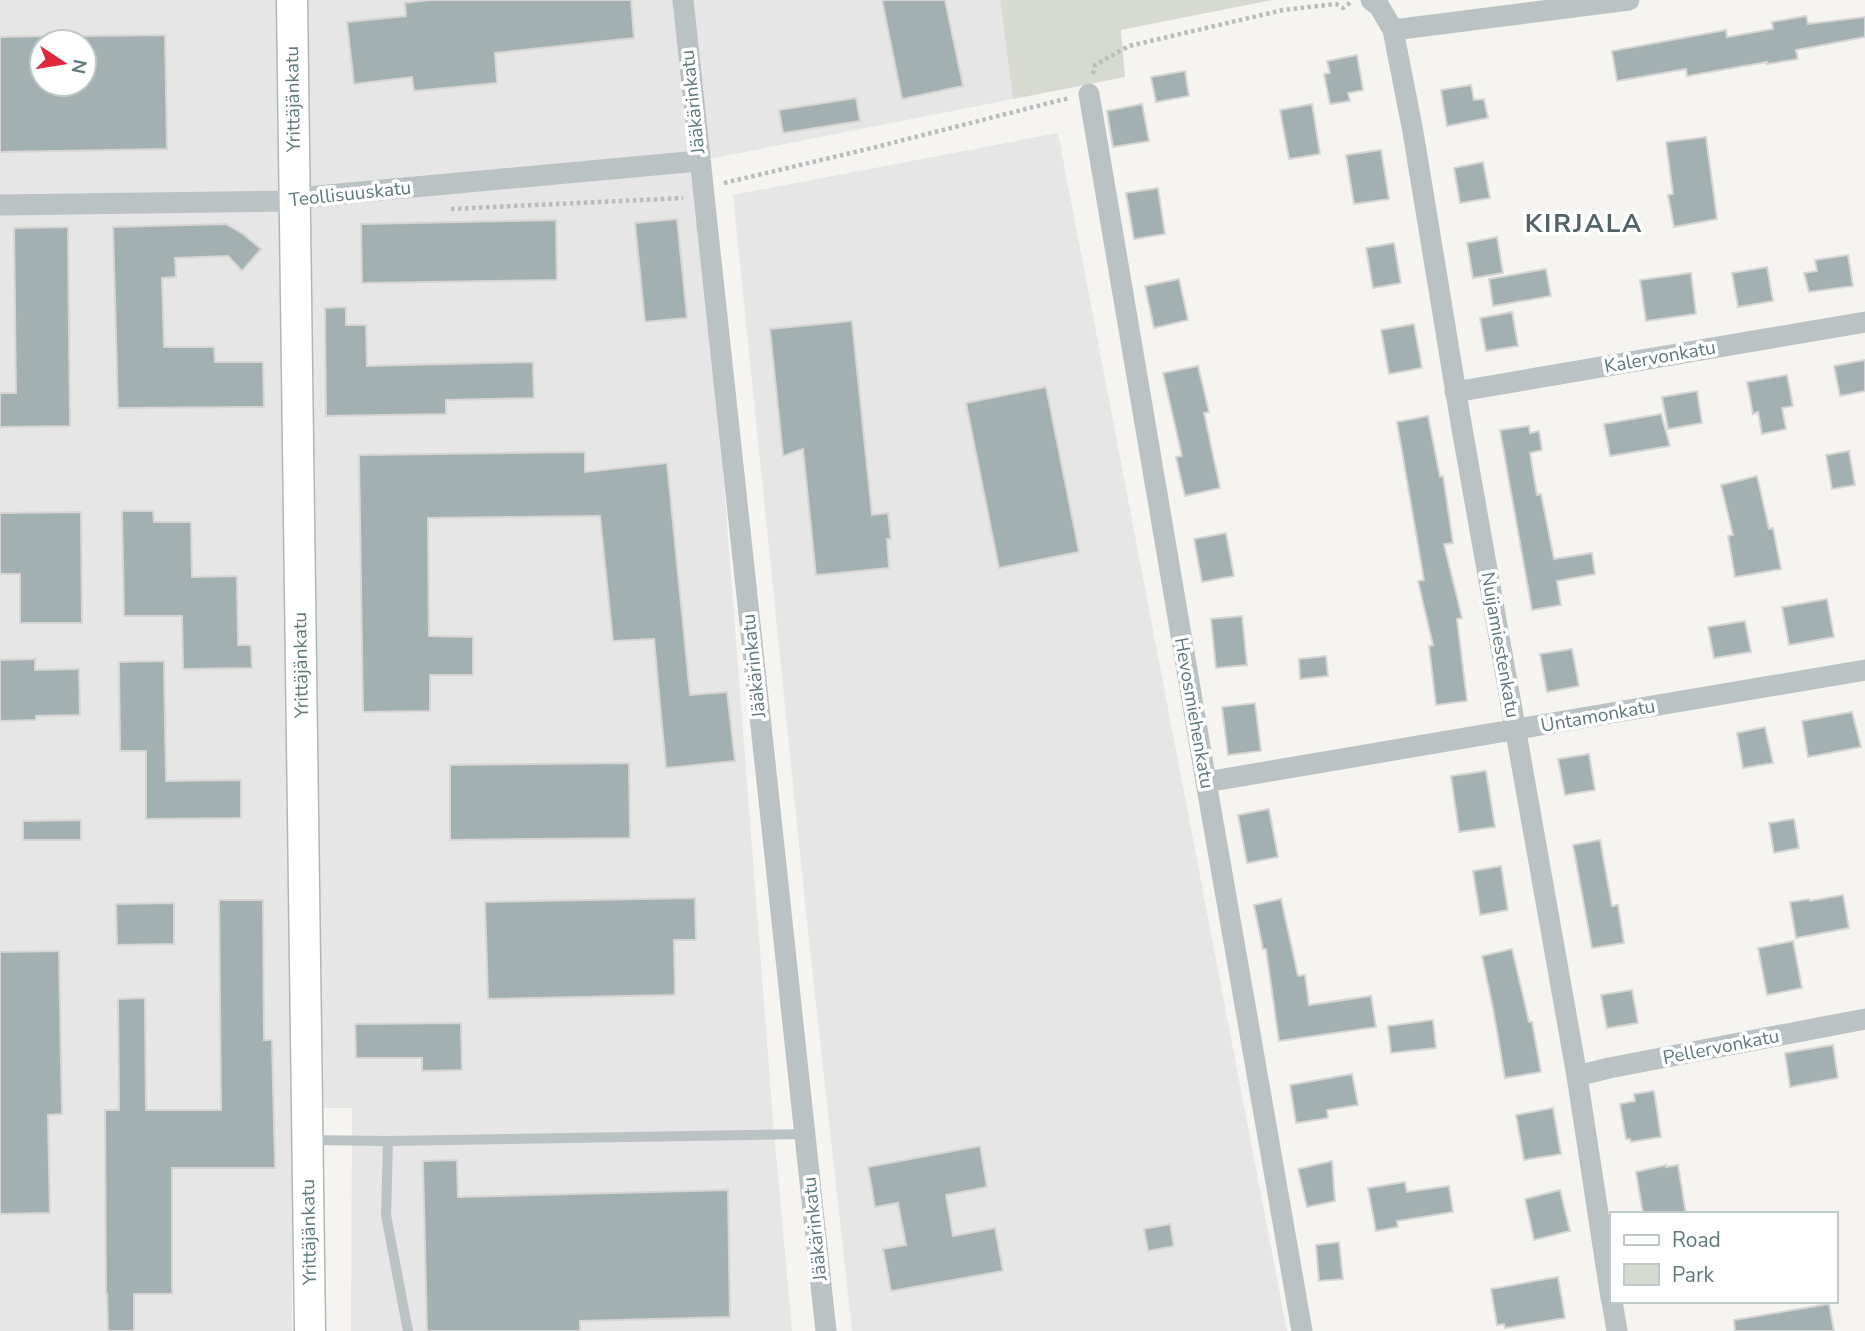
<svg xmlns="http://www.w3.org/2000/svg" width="1865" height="1331" font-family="'Nunito Sans',sans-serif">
	<rect width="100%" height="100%" fill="#f5f4f1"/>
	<g fill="#e5e6e5" fill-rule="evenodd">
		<path d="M 0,0 L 1000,0 L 1013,99 L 699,161 L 773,1120 L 792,1331 L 351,1331 L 352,1108 L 292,1108 L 292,1331 L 0,1331 ZM 42,42 L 84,42 L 84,84 L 42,84 Z"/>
		<path d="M 1058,133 L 1287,1331 L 852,1331 L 807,922 L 733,195 Z"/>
	</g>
	<path fill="#d7dad0" d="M 1000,0 L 1272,0 L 1121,30 L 1125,77 L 1013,99 Z"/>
	<g fill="#a3b0b1" stroke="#d6d5d4" stroke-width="2">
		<path d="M 429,0 L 631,0 L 634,38 L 495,53 L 497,83 L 414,91 L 412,77 L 354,84 L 347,22 L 406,16 L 405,3 Z"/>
		<path d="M 882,0 L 945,0 L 963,86 L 902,99 Z"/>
		<path d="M 1806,16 L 1808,24 L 1865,17 L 1865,37 L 1796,50 L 1798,59 L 1767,64 L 1767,62 L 1687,76 L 1686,69 L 1617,81 L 1612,51 L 1726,30 L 1727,37 L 1773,29 L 1772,22 Z"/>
		<path d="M 165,35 L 167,149 L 0,152 L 0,37 L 42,36 L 42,84 L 84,84 L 84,36 Z"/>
		<path d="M 1357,55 L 1363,90 L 1348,93 L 1350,101 L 1330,104 L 1324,74 L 1330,73 L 1327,61 Z"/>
		<path d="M 1185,71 L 1189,96 L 1156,102 L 1151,77 Z"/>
		<path d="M 1471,85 L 1474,100 L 1484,99 L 1488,118 L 1447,126 L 1441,90 Z"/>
		<path d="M 856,98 L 860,121 L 783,133 L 779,110 Z"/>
		<path d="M 1142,104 L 1149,141 L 1113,147 L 1107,111 Z"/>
		<path d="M 1312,104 L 1320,154 L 1289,159 L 1280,110 Z"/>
		<path d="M 1706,137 L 1717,219 L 1674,227 L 1668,195 L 1673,194 L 1666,142 Z"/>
		<path d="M 1381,150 L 1389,199 L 1354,204 L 1346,155 Z"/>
		<path d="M 1483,162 L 1490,198 L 1460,203 L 1454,168 Z"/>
		<path d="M 1158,188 L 1165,234 L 1134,239 L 1126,193 Z"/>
		<path d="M 677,219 L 687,318 L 645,322 L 635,223 Z"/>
		<path d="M 556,220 L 557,280 L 362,283 L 361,224 Z"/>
		<path d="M 226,224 L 243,234 L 261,249 L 242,271 L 228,256 L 175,258 L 176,277 L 162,278 L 164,347 L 214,347 L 215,362 L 263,362 L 264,407 L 118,408 L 113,227 Z"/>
		<path d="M 68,227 L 70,426 L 0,427 L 0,393 L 16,393 L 14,228 Z"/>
		<path d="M 1497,237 L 1503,273 L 1473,278 L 1467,243 Z"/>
		<path d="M 1394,243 L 1401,283 L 1373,288 L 1366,248 Z"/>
		<path d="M 1848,255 L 1853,286 L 1809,292 L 1804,273 L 1817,271 L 1815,260 Z"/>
		<path d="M 1767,267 L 1773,301 L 1738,307 L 1732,273 Z"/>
		<path d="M 1546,269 L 1551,296 L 1493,306 L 1489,279 Z"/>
		<path d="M 1691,273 L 1696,314 L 1646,321 L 1640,280 Z"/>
		<path d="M 1179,279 L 1188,320 L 1154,328 L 1145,286 Z"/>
		<path d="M 346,307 L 346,325 L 366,325 L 367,366 L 533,362 L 534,398 L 446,400 L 446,414 L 326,416 L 325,308 Z"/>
		<path d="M 1512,312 L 1518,346 L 1486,351 L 1480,318 Z"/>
		<path d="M 852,321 L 872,515 L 888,513 L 891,539 L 887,539 L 889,568 L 816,575 L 803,449 L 783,456 L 770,329 Z"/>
		<path d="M 1414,324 L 1422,368 L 1389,374 L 1381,330 Z"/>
		<path d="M 1865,360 L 1865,391 L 1840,396 L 1834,366 Z"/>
		<path d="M 1198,366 L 1209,412 L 1204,413 L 1220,488 L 1185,496 L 1176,457 L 1182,456 L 1163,373 Z"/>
		<path d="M 1787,375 L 1793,406 L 1782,408 L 1786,429 L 1762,434 L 1758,412 L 1753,414 L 1747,382 Z"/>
		<path d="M 1046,387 L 1079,552 L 999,568 L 966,403 Z"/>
		<path d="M 1697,391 L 1702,423 L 1668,429 L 1662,397 Z"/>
		<path d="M 1661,414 L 1670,446 L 1610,456 L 1604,424 Z"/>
		<path d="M 1428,416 L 1440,477 L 1443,476 L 1453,543 L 1444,544 L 1462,618 L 1457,619 L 1467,701 L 1436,705 L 1429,646 L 1433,645 L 1418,581 L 1424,580 L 1397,422 Z"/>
		<path d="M 1529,426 L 1530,433 L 1539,431 L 1542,450 L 1530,453 L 1537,495 L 1541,494 L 1554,559 L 1592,553 L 1595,574 L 1557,581 L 1561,605 L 1532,610 L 1500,430 Z"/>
		<path d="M 1849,451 L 1855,485 L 1832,489 L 1826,455 Z"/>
		<path d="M 585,452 L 585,472 L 667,463 L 690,695 L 727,692 L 735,761 L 666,768 L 654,639 L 613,641 L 600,516 L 428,518 L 429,636 L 473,637 L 473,675 L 430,675 L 430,711 L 363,712 L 359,455 Z"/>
		<path d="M 1757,476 L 1769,529 L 1773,528 L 1781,569 L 1735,577 L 1728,536 L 1733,535 L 1721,485 Z"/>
		<path d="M 122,511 L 153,511 L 154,522 L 191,522 L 192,577 L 237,576 L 238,645 L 251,645 L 252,668 L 183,669 L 182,616 L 124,616 Z"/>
		<path d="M 81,512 L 82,623 L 20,623 L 20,574 L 0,574 L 0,513 Z"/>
		<path d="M 1226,533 L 1234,576 L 1202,582 L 1194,539 Z"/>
		<path d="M 1827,599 L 1834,637 L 1789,645 L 1782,607 Z"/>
		<path d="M 1242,616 L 1247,665 L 1216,668 L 1211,619 Z"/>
		<path d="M 1745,621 L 1751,652 L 1714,658 L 1708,627 Z"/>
		<path d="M 1572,649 L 1579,686 L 1547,692 L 1540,654 Z"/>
		<path d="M 1326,656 L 1328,676 L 1300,679 L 1299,659 Z"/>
		<path d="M 35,659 L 35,670 L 79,669 L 80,715 L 36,716 L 36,720 L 0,721 L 0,660 Z"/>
		<path d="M 164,661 L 166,781 L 241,780 L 241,818 L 146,819 L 146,751 L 120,751 L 119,662 Z"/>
		<path d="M 1255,703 L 1261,751 L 1228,755 L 1222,707 Z"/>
		<path d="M 1852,712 L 1861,747 L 1808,757 L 1802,721 Z"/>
		<path d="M 1765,727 L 1773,763 L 1743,768 L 1737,733 Z"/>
		<path d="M 1589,754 L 1595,790 L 1565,795 L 1558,759 Z"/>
		<path d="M 629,763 L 630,838 L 450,840 L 450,765 Z"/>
		<path d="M 1486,771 L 1495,827 L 1459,832 L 1451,776 Z"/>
		<path d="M 1269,809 L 1278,857 L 1247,863 L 1238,815 Z"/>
		<path d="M 1794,819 L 1799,848 L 1774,853 L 1769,823 Z"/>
		<path d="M 81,820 L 81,840 L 23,840 L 23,821 Z"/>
		<path d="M 1600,840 L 1612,906 L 1618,905 L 1624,943 L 1592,948 L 1573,845 Z"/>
		<path d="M 1501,866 L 1508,910 L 1480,915 L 1473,871 Z"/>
		<path d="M 1843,895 L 1849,928 L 1796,938 L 1790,902 L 1809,899 L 1810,901 Z"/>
		<path d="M 695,898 L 696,940 L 674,940 L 675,995 L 488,999 L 485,902 Z"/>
		<path d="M 1281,899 L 1298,976 L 1305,975 L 1309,1005 L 1371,996 L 1376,1027 L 1279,1041 L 1266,949 L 1263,949 L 1254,905 Z"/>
		<path d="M 219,900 L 263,900 L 264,1040 L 272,1040 L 275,1168 L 172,1168 L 172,1294 L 134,1294 L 134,1331 L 108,1331 L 107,1294 L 106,1294 L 105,1110 L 119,1110 L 118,999 L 145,998 L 146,1110 L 221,1110 Z"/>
		<path d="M 174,903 L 174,944 L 117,945 L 116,904 Z"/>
		<path d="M 1793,941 L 1802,988 L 1767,995 L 1758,948 Z"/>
		<path d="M 1512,949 L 1529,1022 L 1532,1022 L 1541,1072 L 1505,1078 L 1493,1008 L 1482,956 Z"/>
		<path d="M 59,951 L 62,1114 L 48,1115 L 50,1213 L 0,1214 L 0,952 Z"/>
		<path d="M 1632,990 L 1638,1023 L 1607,1028 L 1601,995 Z"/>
		<path d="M 1433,1020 L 1436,1048 L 1391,1053 L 1388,1026 Z"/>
		<path d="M 461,1023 L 462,1070 L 422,1071 L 422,1058 L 356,1058 L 355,1024 Z"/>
		<path d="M 1833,1045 L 1838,1078 L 1790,1087 L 1785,1053 Z"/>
		<path d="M 1352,1074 L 1358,1105 L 1327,1110 L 1328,1118 L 1296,1123 L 1290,1085 Z"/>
		<path d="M 1654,1091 L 1661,1137 L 1631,1142 L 1630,1139 L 1626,1139 L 1620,1104 L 1635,1101 L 1634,1094 Z"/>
		<path d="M 1553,1108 L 1561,1154 L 1524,1160 L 1516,1115 Z"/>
		<path d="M 980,1146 L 987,1187 L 946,1195 L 953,1236 L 995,1228 L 1003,1271 L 891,1291 L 883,1249 L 906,1245 L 898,1203 L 875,1207 L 868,1167 Z"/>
		<path d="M 457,1160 L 458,1197 L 728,1190 L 730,1317 L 580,1321 L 580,1331 L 427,1331 L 423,1161 Z"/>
		<path d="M 1332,1161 L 1335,1201 L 1307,1207 L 1298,1169 Z"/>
		<path d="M 1666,1165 L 1666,1167 L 1678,1165 L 1686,1214 L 1643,1214 L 1636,1172 Z"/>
		<path d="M 1405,1182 L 1407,1192 L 1449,1186 L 1453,1212 L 1397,1221 L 1398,1227 L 1376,1231 L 1368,1188 Z"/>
		<path d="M 1560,1190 L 1570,1231 L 1534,1240 L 1525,1199 Z"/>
		<path d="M 1170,1224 L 1174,1246 L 1148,1251 L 1144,1229 Z"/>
		<path d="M 1339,1242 L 1343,1279 L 1319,1281 L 1316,1245 Z"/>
		<path d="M 1558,1277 L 1565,1318 L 1505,1328 L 1504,1324 L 1497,1325 L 1491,1289 Z"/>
		<path d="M 1829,1304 L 1834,1331 L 1735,1331 L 1734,1320 Z"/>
	</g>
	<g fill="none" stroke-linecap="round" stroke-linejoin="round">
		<defs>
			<path id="secondary" d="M 292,0 L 310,1331"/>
		</defs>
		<use href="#secondary" stroke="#aeb7b8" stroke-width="33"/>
		<g stroke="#b8bcbd" stroke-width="4.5" stroke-dasharray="3.5 3.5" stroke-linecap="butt">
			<path d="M 1093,74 L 1095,65 L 1129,46 L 1283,10 L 1336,4 L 1343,8 L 1351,2"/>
			<path d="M 724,183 L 872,148 L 1069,98"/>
			<path d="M 451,209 L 683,198"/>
		</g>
		<g stroke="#bbc2c3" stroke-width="10">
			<path d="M 311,1140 L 388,1141 L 805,1134"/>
			<path d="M 388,1141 L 386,1215 L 408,1331"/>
		</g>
		<g stroke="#bbc2c3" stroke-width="21">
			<path d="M 683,0 L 826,1331"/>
			<path d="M 1371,0 L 1379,6 L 1393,30 L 1413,132 L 1461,423 L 1577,1076 L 1611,1298"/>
			<path d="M 1393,30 L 1629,0"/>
			<path d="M 1089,94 L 1206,782 L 1302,1331"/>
			<path d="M 0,205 L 295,201 L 317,196 L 699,161"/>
			<path d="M 1455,392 L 1865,322"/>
			<path d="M 1206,782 L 1865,670"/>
			<path d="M 1577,1076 L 1609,1068 L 1865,1019"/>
			<path d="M 1612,1301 L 1617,1331"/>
		</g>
		<use href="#secondary" stroke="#fff" stroke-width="30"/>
	</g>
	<g text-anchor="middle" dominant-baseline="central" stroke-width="7" stroke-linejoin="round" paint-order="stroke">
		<g font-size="19" fill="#61797b" stroke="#fff">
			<text transform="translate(293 99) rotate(-91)">Yrittäjänkatu</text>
			<text transform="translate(693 102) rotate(-96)">Jääkärinkatu</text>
			<text transform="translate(350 194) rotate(-6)">Teollisuuskatu</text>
			<text transform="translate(1660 357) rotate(-10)">Kalervonkatu</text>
			<text transform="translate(1500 645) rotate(80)">Nuijamiestenkatu</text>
			<text transform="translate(301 665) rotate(-91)">Yrittäjänkatu</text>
			<text transform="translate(754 666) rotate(-96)">Jääkärinkatu</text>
			<text transform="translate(1194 713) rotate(80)">Hevosmiehenkatu</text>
			<text transform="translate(1598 716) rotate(-10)">Untamonkatu</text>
			<text transform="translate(1721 1047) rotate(-11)">Pellervonkatu</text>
			<text transform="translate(815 1229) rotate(-96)">Jääkärinkatu</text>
			<text transform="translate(309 1232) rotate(-91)">Yrittäjänkatu</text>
		</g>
		<g font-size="26" font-weight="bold" letter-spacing="2" fill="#526467" stroke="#fff">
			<text x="1584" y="223">KIRJALA</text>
		</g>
	</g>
	<rect x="1610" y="1212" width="228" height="91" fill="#ffffff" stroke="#c0c9ca" stroke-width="2"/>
	<rect x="1624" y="1235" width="35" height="10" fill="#ffffff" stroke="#c0c9ca" stroke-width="2"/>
	<text x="1672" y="1247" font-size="21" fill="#61797b">Road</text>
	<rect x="1624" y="1264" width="35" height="21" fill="#d7dad0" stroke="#c0c9ca" stroke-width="2"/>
	<text x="1672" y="1282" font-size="21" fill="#61797b">Park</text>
	<g transform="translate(63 63) rotate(102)"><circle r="33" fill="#ffffff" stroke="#c0c9ca" stroke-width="2"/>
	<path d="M0-5L12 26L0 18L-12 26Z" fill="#dd293b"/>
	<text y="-10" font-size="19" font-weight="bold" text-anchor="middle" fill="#61797b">N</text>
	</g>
</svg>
